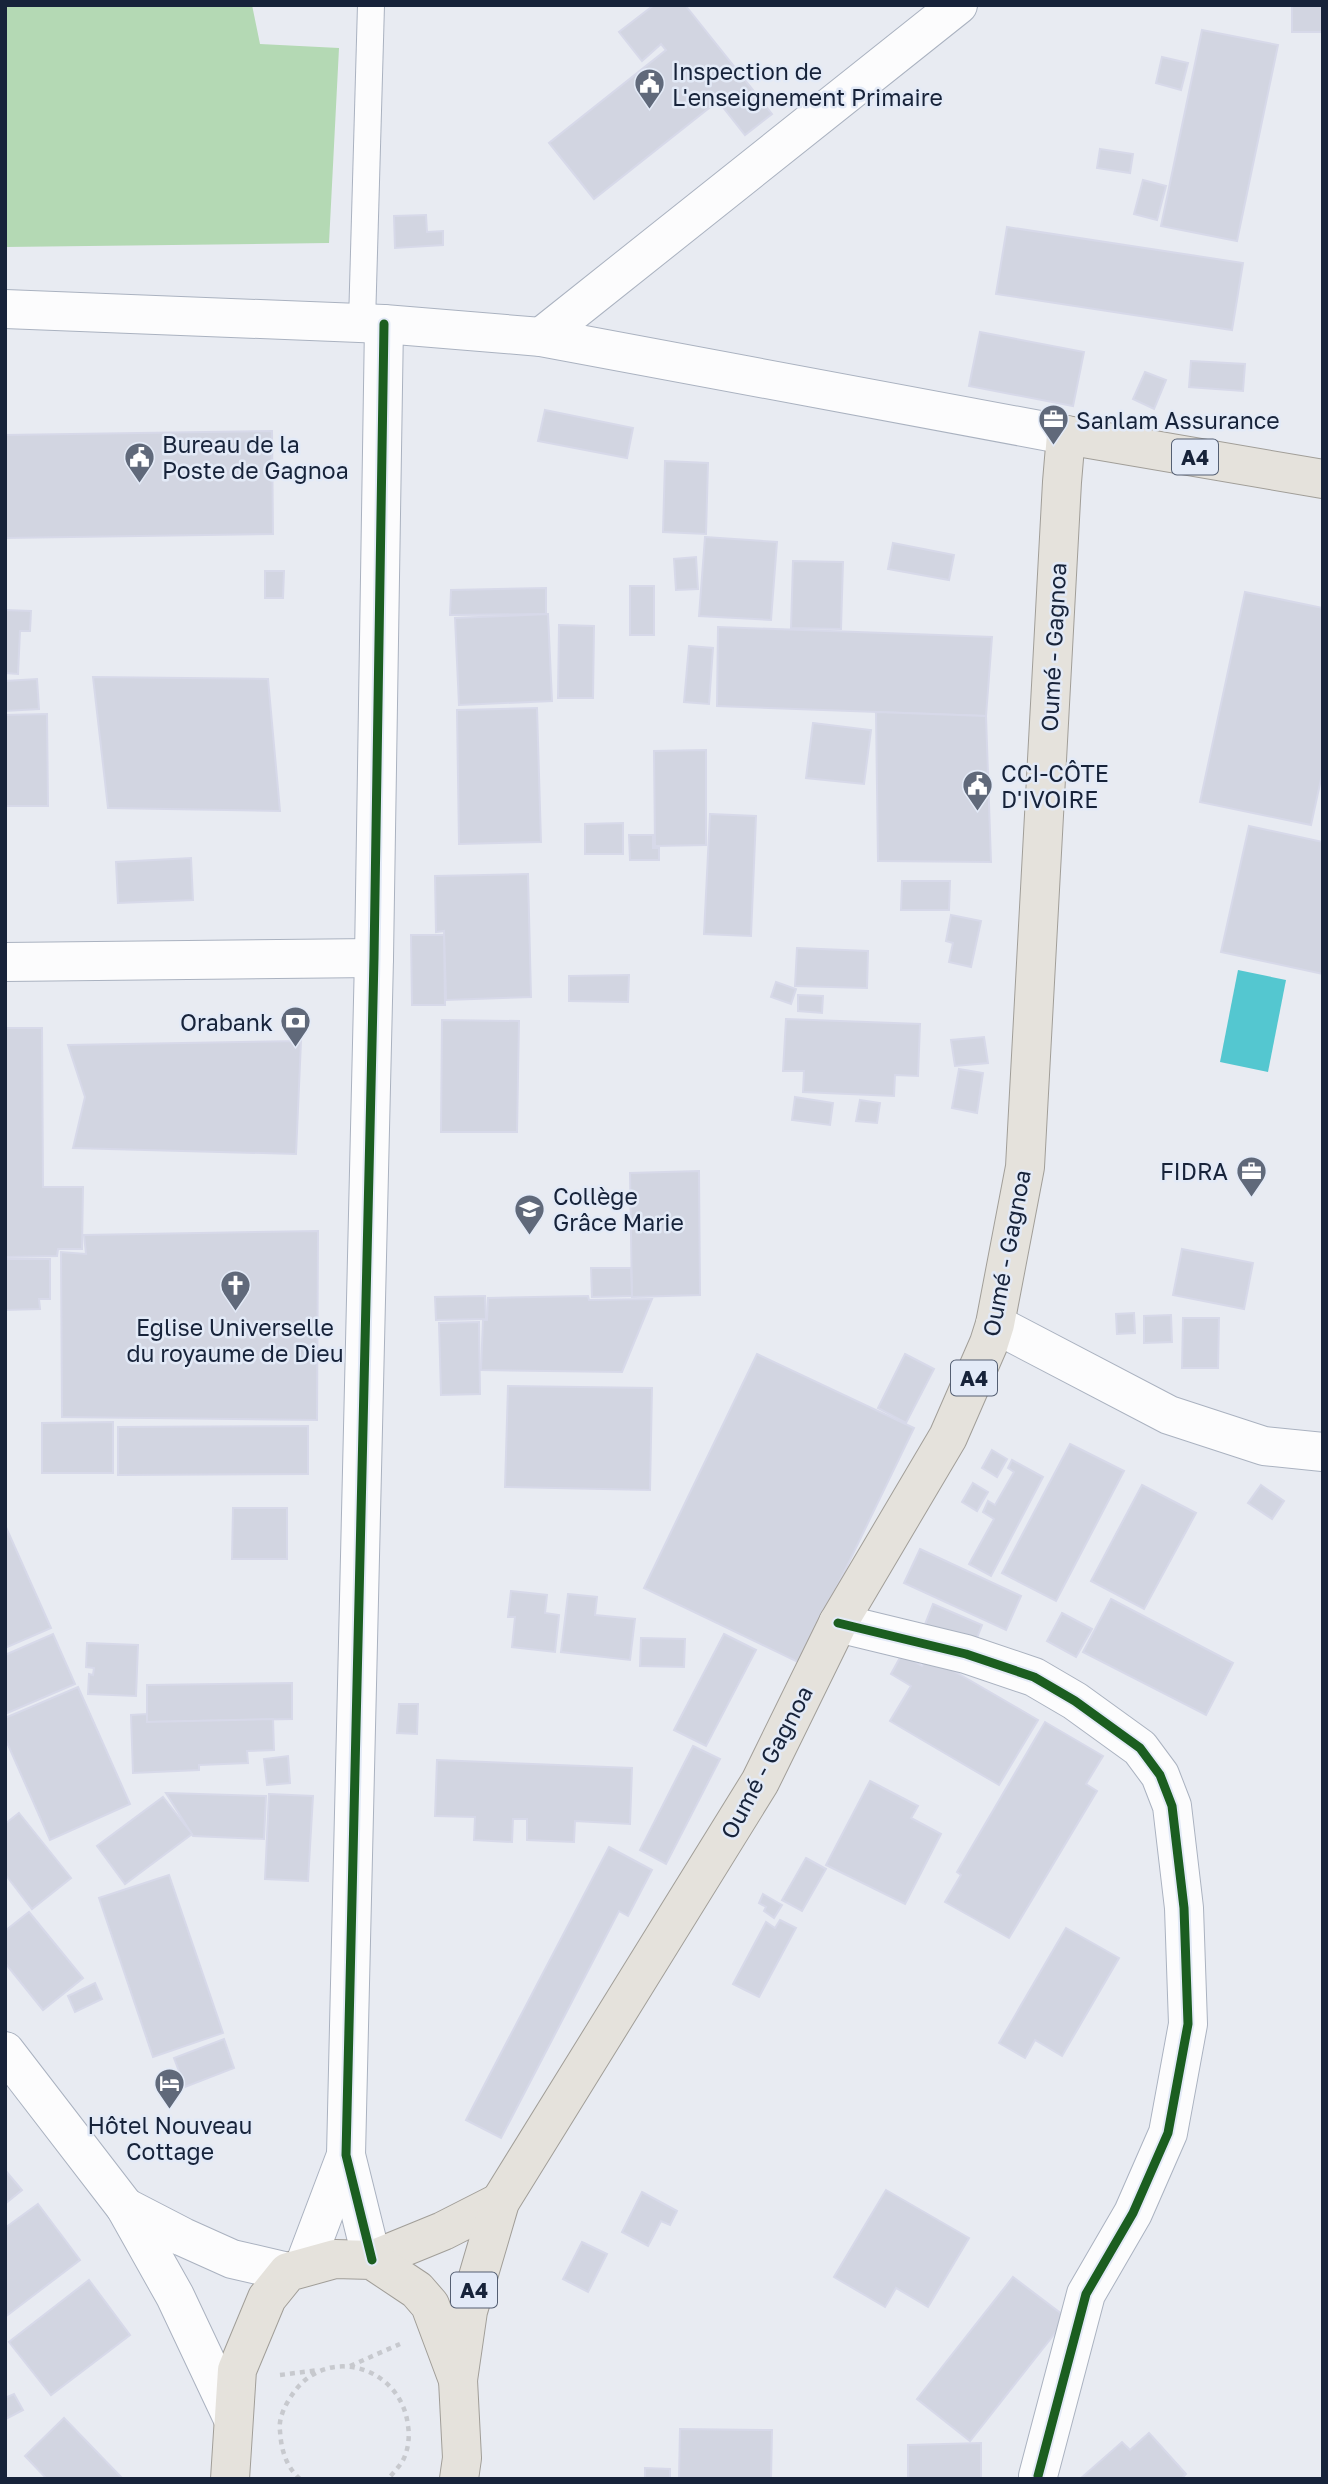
<svg xmlns="http://www.w3.org/2000/svg" width="1328" height="2484" font-family="'Golos Text',sans-serif">
	<rect width="100%" height="100%" fill="#e8ebf2"/>
	<path fill="#b4d9b4" d="M 5,5 L 252,5 L 260,44 L 339,48 L 329,243 L 5,247 Z"/>
	<path fill="#54c7d0" d="M 1238,970 L 1286,980 L 1268,1072 L 1220,1062 Z"/>
	<g fill="#d2d5e1" stroke="#d7d9e9" stroke-width="2">
		<path d="M 654,5 L 685,5 L 772,114 L 745,135 L 718,101 L 594,199 L 549,143 L 666,50 L 661,44 L 642,61 L 619,32 Z"/>
		<rect x="1292" y="5" width="31" height="27"/>
		<path d="M 1202,30 L 1278,45 L 1237,241 L 1161,226 Z"/>
		<path d="M 1162,57 L 1188,63 L 1181,90 L 1156,83 Z"/>
		<path d="M 1100,149 L 1133,154 L 1130,173 L 1097,168 Z"/>
		<path d="M 1143,180 L 1166,186 L 1157,220 L 1134,214 Z"/>
		<path d="M 426,215 L 427,232 L 443,231 L 443,245 L 395,248 L 394,216 Z"/>
		<path d="M 1007,227 L 1243,263 L 1232,330 L 996,294 Z"/>
		<path d="M 980,332 L 1084,352 L 1073,406 L 969,386 Z"/>
		<path d="M 1191,361 L 1245,364 L 1243,391 L 1189,387 Z"/>
		<path d="M 1145,372 L 1166,380 L 1154,409 L 1133,399 Z"/>
		<path d="M 545,410 L 633,428 L 627,458 L 538,441 Z"/>
		<path d="M 272,431 L 273,534 L 5,538 L 5,435 Z"/>
		<path d="M 665,461 L 708,463 L 706,534 L 663,532 Z"/>
		<path d="M 705,537 L 777,542 L 771,620 L 699,616 Z"/>
		<path d="M 893,543 L 954,555 L 949,580 L 888,569 Z"/>
		<path d="M 696,557 L 698,589 L 676,590 L 674,559 Z"/>
		<path d="M 793,561 L 843,562 L 841,629 L 791,628 Z"/>
		<path d="M 265,571 L 284,571 L 283,598 L 265,598 Z"/>
		<rect x="630" y="586" width="24" height="49"/>
		<path d="M 546,588 L 546,614 L 450,615 L 451,590 Z"/>
		<path d="M 1245,592 L 1323,608 L 1323,770 L 1311,825 L 1200,802 Z"/>
		<path d="M 5,610 L 31,611 L 30,631 L 20,631 L 18,674 L 5,673 Z"/>
		<path d="M 548,614 L 552,701 L 459,705 L 455,618 Z"/>
		<path d="M 559,625 L 594,626 L 593,698 L 558,698 Z"/>
		<path d="M 718,627 L 992,637 L 986,716 L 717,706 Z"/>
		<path d="M 689,646 L 713,648 L 709,704 L 684,702 Z"/>
		<path d="M 93,677 L 268,679 L 280,811 L 108,808 Z"/>
		<path d="M 37,679 L 39,709 L 5,711 L 5,681 Z"/>
		<path d="M 537,708 L 541,842 L 459,844 L 457,710 Z"/>
		<path d="M 876,712 L 986,716 L 991,862 L 878,861 Z"/>
		<path d="M 47,714 L 48,806 L 5,806 L 5,715 Z"/>
		<path d="M 813,723 L 871,730 L 864,784 L 806,778 Z"/>
		<path d="M 706,750 L 706,845 L 655,846 L 654,751 Z"/>
		<path d="M 710,814 L 756,816 L 751,936 L 704,934 Z"/>
		<path d="M 623,823 L 623,854 L 585,854 L 585,824 Z"/>
		<path d="M 1249,826 L 1323,842 L 1323,974 L 1221,952 Z"/>
		<path d="M 629,835 L 653,835 L 653,848 L 659,848 L 659,860 L 630,860 Z"/>
		<path d="M 191,858 L 193,900 L 118,903 L 116,862 Z"/>
		<path d="M 528,874 L 531,997 L 446,1000 L 444,931 L 436,932 L 435,876 Z"/>
		<path d="M 902,881 L 950,881 L 949,910 L 901,910 Z"/>
		<path d="M 951,915 L 981,921 L 971,967 L 949,962 L 953,943 L 946,941 Z"/>
		<path d="M 411,935 L 444,935 L 445,1005 L 412,1005 Z"/>
		<path d="M 797,948 L 868,951 L 867,988 L 795,986 Z"/>
		<path d="M 629,975 L 628,1002 L 569,1001 L 569,976 Z"/>
		<path d="M 776,982 L 796,989 L 791,1004 L 771,997 Z"/>
		<path d="M 798,995 L 823,996 L 822,1013 L 798,1011 Z"/>
		<path d="M 786,1019 L 920,1024 L 918,1076 L 895,1075 L 894,1096 L 803,1092 L 804,1071 L 783,1071 Z"/>
		<path d="M 442,1020 L 519,1021 L 517,1132 L 441,1132 Z"/>
		<path d="M 5,1028 L 42,1028 L 43,1187 L 83,1187 L 82,1249 L 58,1249 L 57,1256 L 5,1257 Z"/>
		<path d="M 984,1037 L 988,1063 L 955,1066 L 951,1040 Z"/>
		<path d="M 301,1041 L 296,1154 L 73,1148 L 85,1097 L 68,1045 Z"/>
		<path d="M 959,1069 L 983,1073 L 977,1113 L 952,1108 Z"/>
		<path d="M 795,1097 L 833,1103 L 830,1125 L 792,1120 Z"/>
		<path d="M 860,1100 L 880,1103 L 877,1123 L 856,1121 Z"/>
		<path d="M 699,1171 L 700,1295 L 632,1297 L 630,1173 Z"/>
		<path d="M 318,1231 L 317,1420 L 62,1417 L 61,1252 L 86,1254 L 84,1235 Z"/>
		<path d="M 1182,1249 L 1253,1263 L 1244,1309 L 1173,1295 Z"/>
		<path d="M 5,1259 L 50,1259 L 50,1299 L 39,1299 L 40,1309 L 5,1310 Z"/>
		<path d="M 591,1268 L 631,1268 L 632,1296 L 592,1297 Z"/>
		<path d="M 485,1296 L 486,1319 L 436,1320 L 435,1297 Z"/>
		<path d="M 588,1296 L 589,1300 L 652,1299 L 622,1372 L 481,1370 L 483,1320 L 487,1320 L 488,1298 Z"/>
		<path d="M 1134,1313 L 1135,1333 L 1117,1334 L 1116,1314 Z"/>
		<path d="M 1171,1315 L 1172,1342 L 1144,1343 L 1144,1316 Z"/>
		<path d="M 1183,1318 L 1219,1318 L 1218,1368 L 1182,1368 Z"/>
		<path d="M 479,1322 L 480,1394 L 441,1395 L 439,1323 Z"/>
		<path d="M 757,1354 L 914,1428 L 800,1663 L 644,1588 Z"/>
		<path d="M 905,1354 L 934,1369 L 906,1423 L 878,1408 Z"/>
		<path d="M 508,1386 L 652,1388 L 650,1490 L 505,1487 Z"/>
		<path d="M 113,1422 L 113,1473 L 42,1473 L 42,1423 Z"/>
		<path d="M 308,1426 L 308,1474 L 118,1475 L 118,1427 Z"/>
		<path d="M 1070,1444 L 1124,1471 L 1056,1601 L 1002,1573 Z"/>
		<path d="M 992,1450 L 1007,1459 L 997,1477 L 982,1468 Z"/>
		<path d="M 1012,1460 L 1043,1477 L 991,1576 L 969,1564 L 994,1519 L 983,1512 L 988,1501 L 995,1505 L 1014,1472 L 1008,1468 Z"/>
		<path d="M 973,1483 L 988,1492 L 977,1511 L 962,1502 Z"/>
		<path d="M 1142,1485 L 1196,1513 L 1144,1609 L 1091,1581 Z"/>
		<path d="M 1261,1485 L 1284,1501 L 1272,1519 L 1248,1503 Z"/>
		<path d="M 233,1508 L 287,1508 L 287,1559 L 232,1559 Z"/>
		<path d="M 5,1525 L 51,1628 L 5,1648 Z"/>
		<path d="M 920,1549 L 1021,1596 L 1006,1630 L 904,1583 Z"/>
		<path d="M 511,1591 L 547,1595 L 545,1613 L 559,1615 L 555,1652 L 512,1647 L 515,1617 L 508,1617 Z"/>
		<path d="M 568,1594 L 597,1597 L 595,1615 L 635,1619 L 630,1660 L 561,1652 Z"/>
		<path d="M 1111,1599 L 1233,1663 L 1206,1715 L 1083,1652 Z"/>
		<path d="M 933,1604 L 982,1625 L 973,1648 L 924,1627 Z"/>
		<path d="M 1062,1613 L 1092,1629 L 1076,1657 L 1047,1641 Z"/>
		<path d="M 53,1634 L 75,1684 L 5,1714 L 5,1655 Z"/>
		<path d="M 724,1634 L 756,1650 L 706,1746 L 674,1730 Z"/>
		<path d="M 641,1638 L 685,1639 L 684,1667 L 640,1666 Z"/>
		<path d="M 87,1643 L 138,1645 L 136,1696 L 88,1694 L 89,1674 L 93,1675 L 94,1668 L 86,1667 Z"/>
		<path d="M 902,1654 L 922,1666 L 928,1656 L 1038,1720 L 999,1785 L 890,1721 L 911,1686 L 891,1674 Z"/>
		<path d="M 292,1683 L 292,1719 L 147,1722 L 147,1685 Z"/>
		<path d="M 78,1687 L 130,1804 L 50,1840 L 5,1738 L 5,1718 Z"/>
		<path d="M 399,1704 L 418,1704 L 417,1734 L 397,1733 Z"/>
		<path d="M 147,1714 L 147,1722 L 273,1719 L 274,1750 L 247,1751 L 248,1763 L 199,1765 L 199,1770 L 133,1773 L 131,1715 Z"/>
		<path d="M 1045,1722 L 1103,1756 L 1086,1784 L 1097,1791 L 1009,1938 L 945,1902 L 961,1875 L 957,1872 Z"/>
		<path d="M 693,1746 L 720,1759 L 666,1864 L 640,1850 Z"/>
		<path d="M 288,1756 L 290,1783 L 267,1785 L 264,1759 Z"/>
		<path d="M 437,1760 L 632,1768 L 630,1824 L 575,1821 L 574,1842 L 527,1840 L 527,1819 L 513,1819 L 512,1842 L 474,1840 L 475,1817 L 435,1816 Z"/>
		<path d="M 870,1781 L 918,1806 L 911,1818 L 941,1834 L 905,1904 L 826,1865 Z"/>
		<path d="M 166,1793 L 266,1796 L 264,1839 L 193,1836 Z"/>
		<path d="M 269,1794 L 313,1796 L 308,1881 L 265,1879 Z"/>
		<path d="M 163,1797 L 192,1834 L 125,1884 L 97,1846 Z"/>
		<path d="M 19,1813 L 71,1878 L 32,1909 L 5,1874 L 5,1824 Z"/>
		<path d="M 609,1847 L 652,1870 L 628,1916 L 619,1911 L 501,2138 L 466,2120 Z"/>
		<path d="M 806,1858 L 826,1869 L 802,1911 L 782,1900 Z"/>
		<path d="M 169,1875 L 223,2033 L 153,2057 L 99,1898 Z"/>
		<path d="M 763,1894 L 782,1905 L 774,1918 L 764,1911 L 766,1907 L 759,1903 Z"/>
		<path d="M 29,1912 L 83,1978 L 43,2010 L 5,1963 L 5,1931 Z"/>
		<path d="M 780,1920 L 796,1928 L 759,1997 L 733,1984 L 766,1922 L 775,1928 Z"/>
		<path d="M 1066,1928 L 1119,1958 L 1062,2056 L 1035,2040 L 1025,2058 L 999,2043 Z"/>
		<path d="M 95,1983 L 102,1999 L 75,2012 L 68,1996 Z"/>
		<path d="M 224,2039 L 234,2068 L 185,2087 L 174,2058 Z"/>
		<path d="M 5,2170 L 22,2190 L 5,2204 Z"/>
		<path d="M 886,2190 L 969,2238 L 928,2307 L 896,2288 L 885,2307 L 834,2277 Z"/>
		<path d="M 642,2192 L 677,2211 L 670,2225 L 661,2221 L 648,2246 L 622,2232 Z"/>
		<path d="M 38,2204 L 80,2260 L 5,2317 L 5,2228 Z"/>
		<path d="M 582,2242 L 607,2254 L 588,2292 L 563,2279 Z"/>
		<path d="M 1013,2277 L 1067,2318 L 970,2441 L 917,2399 Z"/>
		<path d="M 89,2280 L 130,2335 L 51,2395 L 9,2342 Z"/>
		<path d="M 14,2394 L 23,2410 L 6,2419 L 5,2398 Z"/>
		<path d="M 64,2418 L 123,2479 L 47,2479 L 25,2456 Z"/>
		<path d="M 680,2429 L 772,2430 L 771,2479 L 679,2479 Z"/>
		<path d="M 1149,2433 L 1186,2474 L 1181,2479 L 1080,2479 L 1122,2442 L 1130,2450 Z"/>
		<path d="M 981,2443 L 981,2479 L 908,2479 L 908,2445 Z"/>
		<path d="M 645,2468 L 670,2469 L 670,2479 L 645,2479 Z"/>
	</g>
	<g fill="none" stroke-linecap="round" stroke-linejoin="round">
		<defs>
			<path id="service" d="M 362,323 L 371,5"/>
			<g id="minor">
				<path d="M 541,337 L 958,5"/>
				<path d="M 5,962 L 374,958"/>
				<path d="M 995,1324 L 1169,1415 L 1264,1446 L 1323,1452"/>
				<path d="M 838,1623 L 966,1654 L 1034,1677 L 1075,1701 L 1140,1748 L 1160,1775 L 1172,1806 L 1184,1908 L 1188,2024 L 1168,2133 L 1133,2213 L 1086,2294 L 1038,2476"/>
				<path d="M 372,2260 L 346,2155 L 374,958 L 384,324"/>
				<path d="M 304,2266 L 346,2155"/>
			</g>
			<path id="tertiary" d="M 5,309 L 384,324 L 541,337 L 1066,435"/>
			<g id="secondary">
				<path d="M 5,2051 L 125,2207 L 175,2296 L 233,2419"/>
				<path d="M 125,2207 L 183,2237 L 232,2259 L 288,2272"/>
			</g>
			<g id="primary">
				<path d="M 372,2260 L 443,2231 L 500,2202"/>
				<path d="M 458,2380 L 468,2311 L 500,2202 L 760,1782 L 838,1623 L 948,1437 L 989,1343 L 995,1324 L 1025,1167 L 1062,482 L 1066,435 L 1323,479"/>
				<path d="M 230,2479 L 237,2370 L 267,2298 L 288,2272 L 335,2259 L 372,2260 L 417,2290 L 430,2305 L 458,2380 L 462,2458 L 459,2479"/>
			</g>
		</defs>
		<use href="#service" stroke="#aab2c0" stroke-width="28"/>
		<use href="#minor" stroke="#aab2c0" stroke-width="40"/>
		<use href="#tertiary" stroke="#aab2c0" stroke-width="40"/>
		<use href="#secondary" stroke="#aab2c0" stroke-width="40"/>
		<use href="#primary" stroke="#a19e98" stroke-width="40"/>
		<g stroke="#c7c9ce" stroke-width="4.5" stroke-dasharray="5 5" stroke-linecap="butt">
			<path d="M 350,2366 L 400,2344"/>
			<path d="M 280,2375 L 319,2370"/>
			<path d="M 300,2479 C 286,2467 281,2449 280,2431 C 278,2418 286,2403 294,2392 C 329,2344 402,2368 408,2426 C 410,2437 408,2452 402,2462 C 398,2468 393,2473 388,2479"/>
		</g>
		<use href="#service" stroke="#fcfcfd" stroke-width="26"/>
		<use href="#minor" stroke="#fcfcfd" stroke-width="38"/>
		<use href="#tertiary" stroke="#fcfcfd" stroke-width="38"/>
		<use href="#secondary" stroke="#fcfcfd" stroke-width="38"/>
		<use href="#primary" stroke="#e5e2dc" stroke-width="38"/>
		<defs>
			<g id="cycleway">
				<path d="M 838,1623 L 966,1654 L 1034,1677 L 1075,1701 L 1140,1748 L 1160,1775 L 1172,1806 L 1184,1908 L 1188,2024 L 1168,2133 L 1133,2213 L 1086,2294 L 1038,2476"/>
				<path d="M 372,2260 L 346,2155 L 374,958 L 384,324"/>
			</g>
		</defs>
		<use href="#cycleway" stroke="#e3eaf7" stroke-width="13"/>
		<use href="#cycleway" stroke="#1b5e20" stroke-width="9"/>
	</g>
	<defs>
		<symbol id="civic-pin" viewBox="-11 -11 22 30"><path d="M0 17L-7.5 6A9.5 9.5 0 1 1 7.5 6Z" fill="#60697a" stroke="#e3eaf7"/><path d="M-.6-6.5H3V-4.5H.6V-3L4-1V1h2V6H-6V1h2V-1L-.6-3ZM-1.2 2.5V6h2.4V2.5Z" fill="#fff"/></symbol>
		<symbol id="office-pin" viewBox="-11 -11 22 30"><path d="M0 17L-7.5 6A9.5 9.5 0 1 1 7.5 6Z" fill="#60697a" stroke="#e3eaf7"/><path d="M-6-3h4V-5.5h4V-3h4V5H-6ZM-1-4.5V-3h2v-1.5ZM-6 0V1H6V0Z" fill="#fff"/></symbol>
		<symbol id="bank-pin" viewBox="-11 -11 22 30"><path d="M0 17L-7.5 6A9.5 9.5 0 1 1 7.5 6Z" fill="#60697a" stroke="#e3eaf7"/><path d="M-6-4H6V4H-6ZM0-2.3a2.3 2.3 0 1 0 0 4.6a2.3 2.3 0 1 0 0-4.6Z" fill="#fff"/></symbol>
		<symbol id="school-pin" viewBox="-11 -11 22 30"><path d="M0 17L-7.5 6A9.5 9.5 0 1 1 7.5 6Z" fill="#60697a" stroke="#e3eaf7"/><path d="M0-5L7-2L0 1L-7-2ZM-4 1L0 2.5L4 1V4Q0 6-4 4Z" fill="#fff"/></symbol>
		<symbol id="church-pin" viewBox="-11 -11 22 30"><path d="M0 17L-7.5 6A9.5 9.5 0 1 1 7.5 6Z" fill="#60697a" stroke="#e3eaf7"/><path d="M-1.2-6h2.4v3.5h3.3v2.4h-3.3V6h-2.4V-.1h-3.3v-2.4h3.3Z" fill="#fff"/></symbol>
		<symbol id="hotel-pin" viewBox="-11 -11 22 30"><path d="M0 17L-7.5 6A9.5 9.5 0 1 1 7.5 6Z" fill="#60697a" stroke="#e3eaf7"/><path d="M-6-4.5h1.5V1H6V5H4.5V3h-9V5H-6ZM-4 0a1.8 1.8 0 1 1 3.6 0ZM.5 0V-2.5h3Q6-2.5 6 0Z" fill="#fff"/></symbol>
	</defs>
	<g fill-rule="evenodd">
		<use href="#civic-pin" x="632" y="66" width="35" height="47"/>
		<use href="#office-pin" x="1036" y="402" width="35" height="47"/>
		<use href="#civic-pin" x="122" y="440" width="35" height="47"/>
		<use href="#civic-pin" x="960" y="768" width="35" height="47"/>
		<use href="#bank-pin" x="278" y="1004" width="35" height="47"/>
		<use href="#office-pin" x="1234" y="1154" width="35" height="47"/>
		<use href="#school-pin" x="512" y="1192" width="35" height="47"/>
		<use href="#church-pin" x="218" y="1268" width="35" height="47"/>
		<use href="#hotel-pin" x="152" y="2066" width="35" height="47"/>
	</g>
	<g text-anchor="middle" dominant-baseline="central" stroke-width="5" stroke-linejoin="round" paint-order="stroke">
		<g fill="#e3eaf7" stroke="#545f73" stroke-width="2">
			<rect x="1172" y="439.5" width="46" height="35" rx="5"/>
			<rect x="951" y="1360.5" width="46" height="35" rx="5"/>
			<rect x="451" y="2272.5" width="46" height="35" rx="5"/>
		</g>
		<g font-size="21" font-weight="bold" fill="#17233a">
			<text x="1195" y="457">A4</text>
			<text x="974" y="1378">A4</text>
			<text x="474" y="2290">A4</text>
		</g>
		<g font-size="23" fill="#17233a" stroke="#e3eaf7" text-anchor="start">
			<text x="672" y="71">Inspection de<tspan x="672" dy="26">L'enseignement Primaire</tspan></text>
			<text x="1076" y="420">Sanlam Assurance</text>
			<text x="162" y="444">Bureau de la<tspan x="162" dy="26">Poste de Gagnoa</tspan></text>
			<text x="1001" y="773">CCI-CÔTE<tspan x="1001" dy="26">D'IVOIRE</tspan></text>
			<text x="273" y="1022" text-anchor="end">Orabank</text>
			<text x="1228" y="1171" text-anchor="end">FIDRA</text>
			<text x="553" y="1196">Collège<tspan x="553" dy="26">Grâce Marie</tspan></text>
			<text x="235" y="1327" text-anchor="middle">Eglise Universelle<tspan x="235" dy="26">du royaume de Dieu</tspan></text>
			<text x="170" y="2125" text-anchor="middle">Hôtel Nouveau<tspan x="170" dy="26">Cottage</tspan></text>
		</g>
		<g font-size="23" fill="#17233a" stroke="#e3eaf7">
			<text transform="translate(1053 647) rotate(-87)">Oumé - Gagnoa</text>
			<text transform="translate(1006 1253) rotate(-79)">Oumé - Gagnoa</text>
			<text transform="translate(766 1762) rotate(-62)">Oumé - Gagnoa</text>
		</g>
	</g>
	<rect width="1328" height="2484" fill="none" stroke="#17233a" stroke-width="14"/>
</svg>
